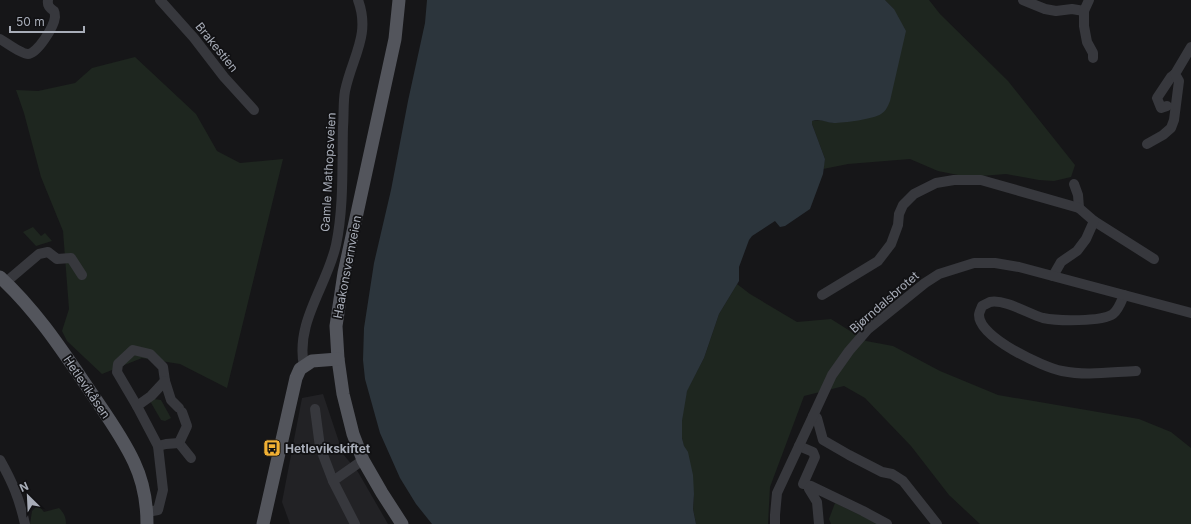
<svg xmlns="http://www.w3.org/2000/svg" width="1191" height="524" font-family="Inter,sans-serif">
	<rect width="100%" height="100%" fill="#161618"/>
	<path fill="#222225" d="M 323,394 L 343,454 L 358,472 L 388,524 L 290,524 L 282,502 L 302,398 Z"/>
	<g fill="#1e261f">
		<path d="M 885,0 L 929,0 L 940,14 L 1008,81 L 1075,165 L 1071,177 L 1054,181 L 1039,180 L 1006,174 L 968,177 L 938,171 L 910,159 L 848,164 L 823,169 L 825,159 L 812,124 L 812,121 L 821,120 L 833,123 L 894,9 Z"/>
		<path d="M 135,57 L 196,114 L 217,151 L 240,163 L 283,159 L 227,388 L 180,364 L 142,358 L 102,374 L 67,341 L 62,331 L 69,309 L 63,231 L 41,177 L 24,113 L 16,90 L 38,91 L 75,83 L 92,68 Z"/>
		<path d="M 33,227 L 41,236 L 45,233 L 52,241 L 36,246 L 23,232 Z"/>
		<path d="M 737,284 L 750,294 L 797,322 L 831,319 L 866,341 L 893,346 L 940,371 L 998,395 L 1139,419 L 1171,432 L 1191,448 L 1191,524 L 980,524 L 949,495 L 911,446 L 865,398 L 844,386 L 804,396 L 770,487 L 768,524 L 696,524 L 693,509 L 694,494 L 682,438 L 682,421 L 683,406 L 687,390 L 704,358 L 719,314 Z"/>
		<path d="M 154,399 L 161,400 L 171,418 L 165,421 L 161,420 L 150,401 Z"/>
		<path d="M 835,503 L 879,524 L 831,524 L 829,519 Z"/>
		<path d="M 38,505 L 44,512 L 59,508 C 64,513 66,517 66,524 L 30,524 L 32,511 Z"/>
	</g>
	<path fill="#2c353c" d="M 427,0 L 885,0 L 894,9 L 906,31 L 890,101 C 888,106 886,111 881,114 C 874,119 843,123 834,123 C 826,123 821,118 812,121 L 812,124 L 825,159 L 823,174 L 810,209 L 785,226 L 780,227 L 775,221 L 752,236 L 749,240 L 739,267 L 739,281 L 719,314 L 704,358 L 687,391 L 682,421 L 682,438 L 684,446 L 688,452 L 693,475 L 694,494 L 693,509 L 696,524 L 432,524 L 416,504 L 400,478 L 380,433 L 365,379 L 363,360 L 364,328 L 374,263 L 391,190 L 408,101 L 425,23 Z"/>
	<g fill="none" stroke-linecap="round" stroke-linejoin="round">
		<g stroke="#37383d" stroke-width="10">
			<path d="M 160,0 L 194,38 L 224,77 L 254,110"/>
			<path d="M 1023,0 L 1045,9 L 1056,11 L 1072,9 L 1084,11"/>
			<path d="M 1089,0 L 1084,11 L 1084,26 L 1087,42 L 1093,53 L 1093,58"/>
			<path d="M 0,39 C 7,43 21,54 28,54 C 37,54 54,27 55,17 C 55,16 55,13 54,11 C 50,8 47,6 48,0"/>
			<path d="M 1167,106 L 1161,108 L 1157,98 L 1171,77 L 1175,74"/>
			<path d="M 1147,144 L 1163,135 L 1171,128 L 1174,120 L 1179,81 L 1175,74 L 1191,47"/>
			<path d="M 1074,184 L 1078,195 L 1079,208"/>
			<path d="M 1094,221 L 1154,259"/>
			<path d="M 6,282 L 39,254 L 48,252 L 57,259 L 71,258 L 82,275"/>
			<path d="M 822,295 L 878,261 L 891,244 L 898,225 L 899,214 L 903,205 L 914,194 L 936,183 L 954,180 L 981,180 L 1079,208 L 1094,221 L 1086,239 L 1077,251 L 1061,262 L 1053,276"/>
			<path d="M 1124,295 C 1121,302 1119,309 1113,314 C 1102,322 1057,321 1043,318 C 1029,314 1005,299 990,302 C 988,303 984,305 982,306 C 981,309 979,313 979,315 C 979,338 1043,367 1062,371 C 1086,376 1112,372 1136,371"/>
			<path d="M 304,366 C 295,322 327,286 336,245 C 344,207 342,165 343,127 C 344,115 343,102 345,91 C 352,57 371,35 358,0"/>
			<path d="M 137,406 L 117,372 L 118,364 L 133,350 L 150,354 L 163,367 L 165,381 L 171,400 L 179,408"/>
			<path d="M 315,409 L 320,447 L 333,481"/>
			<path d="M 182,412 L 187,426 L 179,443 L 191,458"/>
			<path d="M 813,416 L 817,418 L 823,440 L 849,455 L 882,472 L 892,474 L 903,481 L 937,524"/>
			<path d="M 158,446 L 166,444 L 179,443"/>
			<path d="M 799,446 L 813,452 L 815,457 L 803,484"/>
			<path d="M 0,460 C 13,483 19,498 25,524"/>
			<path d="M 147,512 L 158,510 L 163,490 L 158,446 L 137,406 L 151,396 L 165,381"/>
			<path d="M 355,524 L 333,481 L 363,460"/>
			<path d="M 775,524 L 775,515 L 777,493 L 813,416 L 832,375 L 849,351 L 868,329 L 925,283 L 939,274 L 974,263 L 995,263 L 1019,267 L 1191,313"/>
			<path d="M 819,524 L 817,502 L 809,489 L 811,486 L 863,511 L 887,524"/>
		</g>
		<g stroke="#53555c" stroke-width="13">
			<path d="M 399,0 L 395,39 L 344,273 L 336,326 L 338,359 L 343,394 L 353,434 L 363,460 L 382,493 L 402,524"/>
			<path d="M 0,277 C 37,311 64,353 92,394 C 107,416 123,438 134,462 C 143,481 147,503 147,524"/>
			<path d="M 263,524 L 296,378 L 300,369 L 312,361 L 338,359"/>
		</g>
	</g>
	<defs>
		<symbol id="bus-square" viewBox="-11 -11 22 22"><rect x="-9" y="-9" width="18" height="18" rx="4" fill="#f2b134" stroke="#111113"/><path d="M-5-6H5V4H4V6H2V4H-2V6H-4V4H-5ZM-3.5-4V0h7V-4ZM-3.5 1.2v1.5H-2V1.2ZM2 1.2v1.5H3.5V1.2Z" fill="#111"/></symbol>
	</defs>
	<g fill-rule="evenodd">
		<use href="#bus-square" x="262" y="438" width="20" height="20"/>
	</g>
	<g text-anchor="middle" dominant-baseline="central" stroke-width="3.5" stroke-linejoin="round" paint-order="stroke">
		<g font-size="12" fill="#a8adb8" stroke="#111113">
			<text transform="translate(217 47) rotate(51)">Brakestien</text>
			<text transform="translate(328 172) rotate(-87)">Gamle Mathopsveien</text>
			<text transform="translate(347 267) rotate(-79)">Haakonsvernveien</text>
			<text transform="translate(884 302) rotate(-41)">Bjørndalsbrotet</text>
			<text transform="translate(87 387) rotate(56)">Hetlevikåsen</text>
		</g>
		<g font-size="12" font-weight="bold" fill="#a8adb8" stroke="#111113" text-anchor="start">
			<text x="285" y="448">Hetlevikskiftet</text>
		</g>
	</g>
	<g transform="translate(28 496) rotate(336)" stroke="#111113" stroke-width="3" paint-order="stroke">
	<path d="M0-3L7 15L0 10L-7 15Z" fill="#a8adb8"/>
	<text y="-6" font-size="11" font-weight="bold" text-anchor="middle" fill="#a8adb8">N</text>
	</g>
	<path d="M10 26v6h74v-6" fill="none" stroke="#a8adb8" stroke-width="2"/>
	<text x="16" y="26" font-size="12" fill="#a8adb8" stroke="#111113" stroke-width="3" paint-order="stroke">50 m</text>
</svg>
